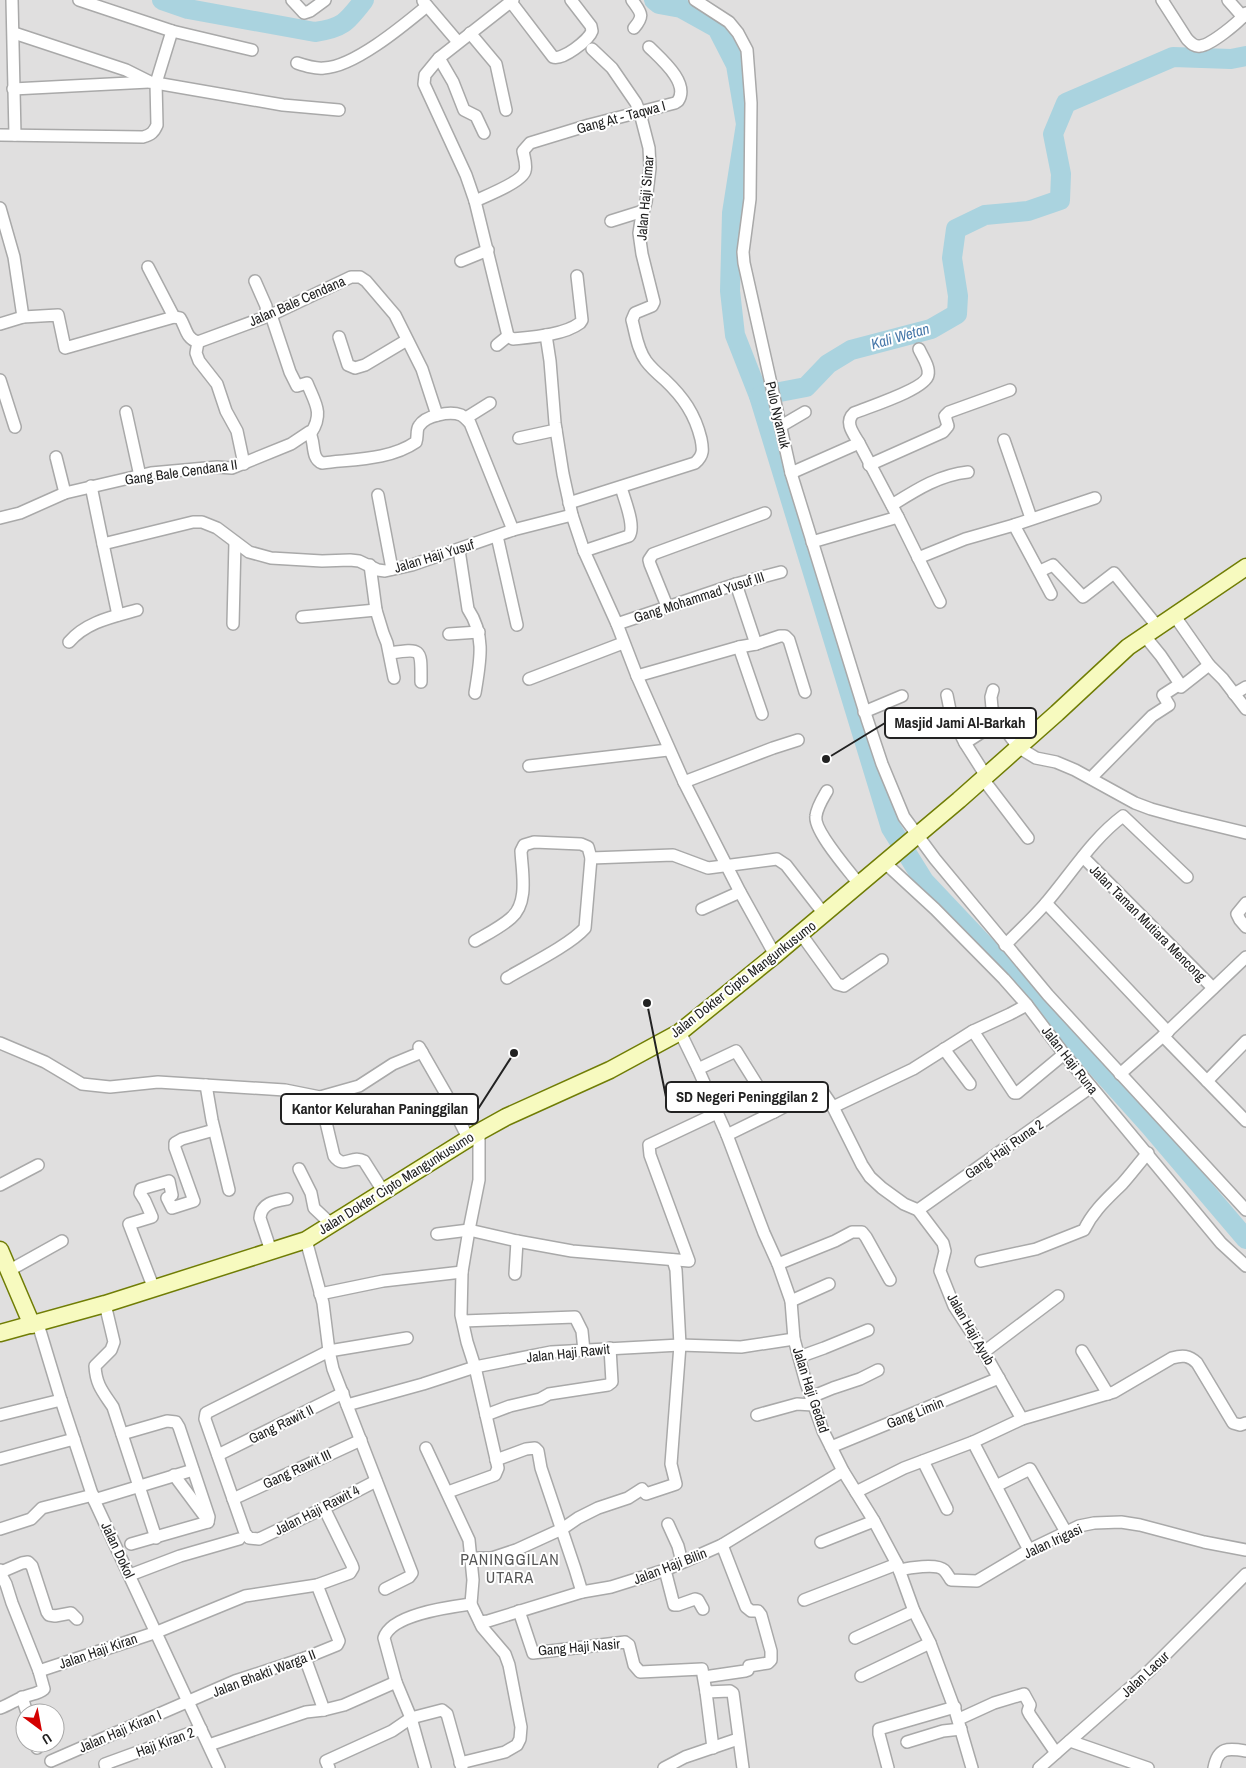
<svg xmlns="http://www.w3.org/2000/svg" width="1246" height="1768" font-family="'Archivo Narrow',sans-serif">
	<rect width="100%" height="100%" fill="#f2efe9"/>
	<path fill="#e0dfdf" fill-rule="evenodd" d="M 0,0 L 1246,0 L 1246,1768 L 0,1768 ZM 25,1713 L 55,1713 L 55,1743 L 25,1743 Z"/>
	<g fill="none" stroke-linecap="round" stroke-linejoin="round">
		<g stroke="#aad3df" stroke-width="20">
			<path d="M 162,0 L 188,9 L 315,32 C 343,28 347,22 364,0"/>
			<path d="M 654,0 L 659,4 L 681,8 L 717,28 L 736,65 L 746,124 L 732,213 L 730,291 L 735,335 L 759,396 L 891,828 L 924,881 L 1056,1021 L 1149,1125 L 1246,1239"/>
			<path d="M 759,396 L 806,387 L 828,364 L 851,350 L 931,329 L 957,314 L 958,296 L 952,258 L 956,229 L 985,215 L 1028,211 L 1060,200 L 1061,174 L 1053,134 L 1066,103 L 1173,57 L 1231,59 L 1246,56"/>
		</g>
		<defs>
			<g id="street">
				<path d="M 12,0 L 15,135"/>
				<path d="M 79,0 L 172,31 L 252,50"/>
				<path d="M 292,0 L 304,13 L 310,11 L 325,0"/>
				<path d="M 513,0 L 439,58 L 425,75 L 424,84 L 466,175 L 475,201 L 508,336 L 513,339 C 533,337 564,335 580,323 L 582,320 L 577,276"/>
				<path d="M 632,0 C 641,13 645,15 634,28"/>
				<path d="M 695,0 L 729,22 L 738,33 L 747,50 L 751,103 L 750,199 L 743,252 L 744,263 L 791,473 L 867,719 L 882,764 L 904,817 L 935,859 L 1048,995 L 1246,1210"/>
				<path d="M 1162,0 L 1187,39 C 1191,43 1194,47 1200,46 C 1211,45 1239,22 1246,13"/>
				<path d="M 1228,0 L 1243,17"/>
				<path d="M 423,1 L 458,42"/>
				<path d="M 511,2 L 553,57 C 562,61 589,40 592,31 L 591,26 L 571,0"/>
				<path d="M 14,33 L 126,70 L 150,82 L 283,105 L 339,110"/>
				<path d="M 470,33 L 496,64 L 506,110"/>
				<path d="M 439,58 L 453,82 L 464,110 L 476,116 L 484,133"/>
				<path d="M 297,63 C 306,66 315,69 324,68 C 354,67 404,25 427,6"/>
				<path d="M 13,89 L 149,82"/>
				<path d="M 0,135 L 143,137 C 151,135 154,132 157,125 L 156,83 L 172,31"/>
				<path d="M 475,201 C 486,196 522,182 525,171 C 527,165 524,157 523,151 L 530,143 L 589,125 L 675,103 L 678,101 C 690,83 661,59 649,47"/>
				<path d="M 0,208 L 14,257 L 23,317"/>
				<path d="M 611,221 L 643,211"/>
				<path d="M 461,261 L 488,250"/>
				<path d="M 148,267 L 174,317"/>
				<path d="M 255,281 L 266,306 L 267,316"/>
				<path d="M 271,315 L 290,372 L 297,386 L 307,383 C 315,403 324,413 311,433"/>
				<path d="M 0,324 L 23,317 L 58,315 L 65,348 L 174,317 L 180,318 C 186,327 186,339 198,342 L 271,315 L 351,277 L 360,277 L 366,281 L 395,315 L 422,369 L 437,415"/>
				<path d="M 546,335 L 550,361 L 555,423 L 563,474 L 572,515 L 584,551 L 617,624 L 637,676 L 684,782 L 740,892 L 775,955"/>
				<path d="M 339,337 L 348,365 L 355,368 L 365,365 L 407,340"/>
				<path d="M 198,342 L 196,353 L 199,361 L 217,384 L 226,411 L 237,431 L 244,464"/>
				<path d="M 497,345 L 508,336"/>
				<path d="M 0,380 L 15,427"/>
				<path d="M 126,412 L 140,476"/>
				<path d="M 466,418 L 490,403"/>
				<path d="M 781,426 L 805,412"/>
				<path d="M 519,438 L 556,430"/>
				<path d="M 1004,440 L 1031,518"/>
				<path d="M 859,443 L 898,517 L 940,602"/>
				<path d="M 56,457 L 65,493"/>
				<path d="M 869,465 L 943,432 L 948,426 L 945,416 L 949,412 L 1010,390"/>
				<path d="M 791,473 L 859,443 C 853,433 844,422 854,413 C 868,407 926,389 928,375 C 930,367 922,356 919,349"/>
				<path d="M 91,486 L 103,544 L 193,522 L 202,522 L 217,528 L 249,552 L 271,558 L 322,561 L 350,560 L 359,561 L 378,570 L 385,571 L 412,565 L 513,530 L 572,515"/>
				<path d="M 378,495 L 392,569"/>
				<path d="M 569,503 L 695,463 C 704,455 703,449 701,439 C 695,414 683,397 665,380 C 658,374 651,368 646,361 C 638,350 636,336 633,324 L 632,320 L 635,313 L 652,306 L 654,302 L 642,254 L 639,233 L 641,220 L 646,202 L 650,168 L 649,148 L 640,113 L 636,103 L 612,68 L 592,49"/>
				<path d="M 892,505 C 916,490 939,475 968,472"/>
				<path d="M 0,518 L 20,513 L 65,493 L 151,473 L 217,467 L 232,468 L 291,444 L 309,432 C 316,441 310,458 322,463 C 353,459 390,460 416,442 C 418,437 416,430 419,426 C 426,415 450,411 461,415 C 465,417 467,420 470,423 L 513,530"/>
				<path d="M 1014,525 L 1051,594"/>
				<path d="M 497,536 L 517,625"/>
				<path d="M 812,542 L 898,517"/>
				<path d="M 103,544 L 118,615"/>
				<path d="M 459,550 L 468,609 C 486,636 480,662 475,693"/>
				<path d="M 584,551 L 629,536 C 636,526 624,499 621,487"/>
				<path d="M 918,558 L 965,539 L 1014,525 L 1095,498"/>
				<path d="M 370,565 L 376,610 L 383,633 L 387,643 L 394,678"/>
				<path d="M 1040,571 L 1053,565 L 1083,597 L 1114,573 L 1157,626"/>
				<path d="M 736,584 L 756,644"/>
				<path d="M 667,606 L 650,564 L 649,560 L 653,554 L 765,513"/>
				<path d="M 1174,615 L 1209,665 L 1223,679 L 1246,709"/>
				<path d="M 302,617 L 376,610"/>
				<path d="M 233,624 L 235,542"/>
				<path d="M 617,624 L 736,584 L 781,572"/>
				<path d="M 449,634 L 479,632"/>
				<path d="M 69,642 C 86,622 112,617 137,610"/>
				<path d="M 739,647 L 762,714"/>
				<path d="M 390,653 C 423,648 421,649 421,682"/>
				<path d="M 637,676 L 739,647 L 756,644 L 780,636 L 785,636 L 789,640 L 805,692"/>
				<path d="M 529,679 L 623,643"/>
				<path d="M 1180,684 L 1181,687 L 1209,665"/>
				<path d="M 993,690 L 991,697 L 992,708 L 999,721 L 1018,747 L 1036,758 L 1056,762 L 1075,770 L 1135,803 L 1151,809 L 1180,817 L 1246,833"/>
				<path d="M 1234,694 L 1246,687"/>
				<path d="M 947,695 L 951,715 L 965,743 L 986,776"/>
				<path d="M 864,712 L 902,696"/>
				<path d="M 921,728 L 951,715"/>
				<path d="M 965,743 L 999,721"/>
				<path d="M 529,766 L 668,750"/>
				<path d="M 1091,778 L 1152,716 L 1169,705 L 1163,695 L 1180,684 L 1161,656 L 1144,635"/>
				<path d="M 983,779 L 1028,838"/>
				<path d="M 684,782 L 773,748 L 798,740"/>
				<path d="M 827,791 C 823,798 817,807 816,816 C 813,830 849,871 859,884"/>
				<path d="M 1083,857 L 1213,988"/>
				<path d="M 591,858 L 673,855 L 708,868 L 777,859 L 786,865 L 824,914"/>
				<path d="M 884,862 L 935,909 L 1004,979 L 1027,1005 L 1064,1054 L 1221,1243 L 1246,1266"/>
				<path d="M 1046,903 L 1168,1032"/>
				<path d="M 1246,903 L 1237,914 L 1240,920 L 1246,927"/>
				<path d="M 702,909 L 740,892"/>
				<path d="M 801,934 L 837,984 L 844,986 L 882,960"/>
				<path d="M 475,941 C 487,934 501,927 511,918 C 529,903 522,872 521,851 L 524,845 L 534,842 L 581,844 L 588,847 L 591,858 L 585,928 C 570,945 527,966 507,978"/>
				<path d="M 1005,945 C 1019,931 1033,918 1046,903 C 1071,874 1092,839 1123,816 L 1187,877"/>
				<path d="M 973,1031 L 1014,1093 L 1017,1093 L 1064,1054"/>
				<path d="M 680,1032 L 698,1069 L 727,1135 L 764,1233 L 778,1264 L 791,1301 L 794,1339 L 806,1383 L 823,1431 L 843,1471 L 874,1521 L 897,1564 L 914,1611 L 930,1643 L 955,1710 L 972,1768"/>
				<path d="M 1163,1036 L 1246,1121"/>
				<path d="M 0,1043 L 45,1062 L 82,1084 L 110,1087 L 158,1082 L 285,1090 L 320,1097 L 359,1086 L 393,1064 L 422,1052"/>
				<path d="M 419,1047 L 446,1094 L 468,1138"/>
				<path d="M 944,1049 L 970,1084"/>
				<path d="M 698,1069 L 736,1051 L 774,1112"/>
				<path d="M 1120,1074 L 1163,1036 L 1246,957"/>
				<path d="M 1207,1081 L 1246,1041"/>
				<path d="M 206,1085 L 212,1120 L 229,1190"/>
				<path d="M 320,1097 L 334,1156 C 344,1170 352,1154 364,1161 L 383,1191"/>
				<path d="M 833,1107 L 913,1069 L 973,1031 L 1010,1014 L 1027,1005"/>
				<path d="M 727,1135 L 774,1112 L 820,1088 L 833,1107 L 862,1165 L 870,1177 L 882,1188 L 904,1204 L 918,1210 L 943,1243 L 945,1251 L 940,1271 L 954,1306 L 984,1352 L 1022,1419"/>
				<path d="M 299,1169 L 311,1193 L 314,1208 L 331,1224"/>
				<path d="M 0,1185 L 38,1165"/>
				<path d="M 918,1210 L 1091,1087"/>
				<path d="M 437,1234 L 469,1230 L 517,1241 L 572,1251 L 689,1261 L 650,1155 L 649,1145 L 717,1113"/>
				<path d="M 306,1240 L 323,1303 L 329,1351 L 333,1369 L 412,1573 L 409,1577 L 385,1589"/>
				<path d="M 271,1251 L 260,1218 C 261,1203 275,1201 287,1199"/>
				<path d="M 981,1261 L 1036,1249 L 1084,1230 C 1093,1211 1107,1199 1122,1184 C 1131,1174 1139,1163 1148,1153"/>
				<path d="M 778,1264 L 835,1241 L 852,1232 L 862,1232 L 866,1237 L 890,1280"/>
				<path d="M 10,1270 L 62,1241"/>
				<path d="M 515,1274 L 517,1241"/>
				<path d="M 154,1289 L 129,1224 L 152,1217 L 145,1201 L 140,1193 L 141,1189 L 169,1181 L 172,1195 L 167,1198 L 172,1208 L 194,1201 L 175,1148 L 175,1143 L 182,1139 L 214,1130"/>
				<path d="M 320,1294 L 383,1281 L 462,1272"/>
				<path d="M 791,1301 L 829,1284"/>
				<path d="M 105,1304 L 114,1342 L 111,1350 L 95,1366 C 96,1385 103,1392 113,1407 L 156,1538"/>
				<path d="M 463,1321 L 575,1317 L 582,1331 L 584,1351"/>
				<path d="M 38,1324 L 61,1400 L 94,1500 L 219,1768"/>
				<path d="M 1082,1351 L 1108,1394"/>
				<path d="M 984,1352 L 1058,1296"/>
				<path d="M 799,1357 L 824,1348 L 868,1330"/>
				<path d="M 811,1397 L 833,1388 L 860,1379 L 878,1370"/>
				<path d="M 347,1405 L 423,1384 L 475,1367 L 551,1352 L 680,1345 L 741,1347 L 794,1339"/>
				<path d="M 0,1415 L 61,1400"/>
				<path d="M 486,1415 L 510,1406 L 540,1399 L 549,1394 L 608,1385 L 612,1382 L 610,1348"/>
				<path d="M 757,1415 L 797,1404 L 813,1405"/>
				<path d="M 122,1434 L 167,1421 L 176,1422 L 179,1427 L 209,1517 L 208,1522"/>
				<path d="M 973,1442 L 1029,1550"/>
				<path d="M 831,1447 L 999,1378"/>
				<path d="M 426,1448 L 469,1540 L 473,1580 L 471,1604 L 482,1627 L 505,1654 L 509,1665 L 521,1727 L 520,1739 L 517,1745 L 505,1752 L 460,1763"/>
				<path d="M 218,1455 L 343,1393"/>
				<path d="M 0,1459 L 74,1439"/>
				<path d="M 496,1460 L 526,1449 L 535,1448 L 538,1451 L 541,1468 L 575,1569 L 582,1592"/>
				<path d="M 923,1461 L 947,1509"/>
				<path d="M 174,1475 L 206,1518"/>
				<path d="M 376,1481 L 324,1508 L 259,1539 L 249,1538 L 245,1533 L 205,1419 L 206,1413 L 329,1351 L 407,1338"/>
				<path d="M 996,1486 L 1030,1469 L 1066,1532"/>
				<path d="M 448,1492 L 495,1475 L 498,1468 L 475,1367 L 467,1342 L 461,1315 L 462,1272 L 469,1230 L 479,1180 L 479,1132"/>
				<path d="M 856,1492 L 904,1468 L 973,1442 L 1022,1419 L 1114,1392 L 1172,1358 C 1182,1355 1189,1355 1197,1363 L 1233,1423 L 1240,1425 L 1246,1423"/>
				<path d="M 233,1499 L 361,1440"/>
				<path d="M 94,1500 L 193,1470"/>
				<path d="M 668,1524 L 678,1546 L 682,1562"/>
				<path d="M 0,1529 L 31,1519 L 42,1508 L 93,1495"/>
				<path d="M 821,1542 L 874,1521"/>
				<path d="M 131,1544 L 208,1522"/>
				<path d="M 471,1558 L 492,1558 L 516,1550 L 562,1529 L 578,1518 L 598,1508 L 628,1498 L 642,1489 L 646,1494 L 676,1484 L 671,1464 L 680,1345 L 676,1270 L 673,1260"/>
				<path d="M 0,1570 L 1,1572 L 22,1563 L 28,1562 L 32,1566 L 47,1612 L 49,1615 L 55,1616 L 71,1613 L 77,1619"/>
				<path d="M 665,1570 L 674,1605 L 678,1605 L 695,1599 L 698,1600 L 703,1609"/>
				<path d="M 899,1570 C 908,1568 937,1563 944,1570 C 947,1573 949,1577 951,1580 L 977,1581 L 1029,1550 L 1079,1526 L 1094,1523 L 1121,1522 L 1140,1525 L 1204,1542 L 1246,1550"/>
				<path d="M 0,1573 L 6,1584 L 12,1603 L 39,1671 L 44,1689 C 38,1694 31,1694 24,1697 C 15,1700 9,1705 0,1708"/>
				<path d="M 130,1575 L 180,1556 L 239,1539"/>
				<path d="M 804,1600 L 897,1564"/>
				<path d="M 519,1611 L 533,1653 L 625,1642 L 629,1645 L 634,1665 L 640,1672 L 702,1669 L 706,1692 L 730,1691 L 733,1693 L 743,1768"/>
				<path d="M 480,1622 L 488,1621 L 582,1592 L 611,1587 L 665,1570 L 697,1556 L 722,1545 L 843,1471"/>
				<path d="M 855,1638 L 914,1611"/>
				<path d="M 305,1658 L 324,1710"/>
				<path d="M 39,1671 L 157,1632 L 245,1596 L 317,1585 L 350,1573 L 353,1568 L 352,1565 L 324,1508"/>
				<path d="M 861,1676 L 930,1643"/>
				<path d="M 704,1677 L 745,1671 L 748,1670 L 749,1666 L 768,1663 L 771,1660 L 771,1651 L 761,1615 L 758,1611 L 751,1611 L 746,1607 L 722,1545"/>
				<path d="M 706,1692 L 713,1748"/>
				<path d="M 22,1697 L 27,1713"/>
				<path d="M 959,1719 L 994,1703 L 1024,1694 L 1030,1705 L 1028,1711 L 1030,1715 L 1056,1753"/>
				<path d="M 1070,1741 L 1148,1768"/>
				<path d="M 907,1742 L 943,1731 L 961,1729"/>
				<path d="M 36,1743 L 37,1748"/>
				<path d="M 209,1745 L 306,1712 L 324,1710 L 344,1705 L 396,1682"/>
				<path d="M 51,1761 L 235,1681 L 305,1658 L 337,1645 L 339,1641 L 317,1585"/>
				<path d="M 106,1768 L 105,1764 L 201,1729"/>
				<path d="M 329,1768 L 326,1761 L 392,1731 L 411,1718 L 442,1710 L 447,1714 L 462,1768"/>
				<path d="M 425,1768 L 411,1718 L 396,1682 L 384,1638 C 391,1614 450,1607 471,1604"/>
				<path d="M 664,1768 L 685,1757 L 738,1739"/>
				<path d="M 888,1768 L 879,1734 L 879,1729 L 955,1707"/>
				<path d="M 1039,1768 L 1148,1672 L 1246,1574"/>
				<path d="M 1214,1768 C 1218,1747 1228,1748 1246,1751"/>
			</g>
			<g id="secondary">
				<path d="M 0,1250 L 32,1325"/>
				<path d="M 0,1333 L 105,1304 L 306,1240 L 479,1132 L 506,1117 L 610,1070 L 680,1032 L 775,955 L 959,800 L 1057,713 L 1128,647 L 1246,567"/>
			</g>
		</defs>
		<use href="#street" stroke="#a9a9a9" stroke-width="14"/>
		<use href="#secondary" stroke="#707d05" stroke-width="19"/>
		<use href="#street" stroke="#fff" stroke-width="11"/>
		<use href="#secondary" stroke="#f7fabf" stroke-width="16"/>
	</g>
	<g text-anchor="middle" dominant-baseline="central" stroke-width="4" stroke-linejoin="round" paint-order="stroke">
		<g font-size="14" fill="#222" stroke="#fff">
			<text transform="translate(621 117) rotate(-15)">Gang At - Taqwa I</text>
			<text transform="translate(645 198) rotate(-85)">Jalan Haji Simar</text>
			<text transform="translate(297 301) rotate(-24)">Jalan Bale Cendana</text>
			<text transform="translate(778 415) rotate(77)">Pulo Nyamuk</text>
			<text transform="translate(181 472) rotate(-8)">Gang Bale Cendana II</text>
			<text transform="translate(434 556) rotate(-17)">Jalan Haji Yusuf</text>
			<text transform="translate(699 597) rotate(-18)">Gang Mohammad Yusuf III</text>
			<text transform="translate(1148 923) rotate(45)">Jalan Taman Mutiara Mencong</text>
			<text transform="translate(743 979) rotate(-38)">Jalan Dokter Cipto Mangunkusumo</text>
			<text transform="translate(1070 1060) rotate(52)">Jalan Haji Runa</text>
			<text transform="translate(1004 1149) rotate(-35)">Gang Haji Runa 2</text>
			<text transform="translate(396 1183) rotate(-32)">Jalan Dokter Cipto Mangunkusumo</text>
			<text transform="translate(971 1329) rotate(60)">Jalan Haji Ayub</text>
			<text transform="translate(568 1353) rotate(-6)">Jalan Haji Rawit</text>
			<text transform="translate(811 1390) rotate(72)">Jalan Haji Gedad</text>
			<text transform="translate(915 1413) rotate(-22)">Gang Limin</text>
			<text transform="translate(281 1424) rotate(-26)">Gang Rawit II</text>
			<text transform="translate(297 1469) rotate(-25)">Gang Rawit III</text>
			<text transform="translate(317 1510) rotate(-27)">Jalan Haji Rawit 4</text>
			<text transform="translate(1053 1541) rotate(-25)">Jalan Irigasi</text>
			<text transform="translate(118 1550) rotate(65)">Jalan Dokol</text>
			<text transform="translate(670 1566) rotate(-21)">Jalan Haji Bilin</text>
			<text transform="translate(579 1647) rotate(-5)">Gang Haji Nasir</text>
			<text transform="translate(98 1651) rotate(-19)">Jalan Haji Kiran</text>
			<text transform="translate(264 1673) rotate(-21)">Jalan Bhakti Warga II</text>
			<text transform="translate(1145 1674) rotate(-43)">Jalan Lacur</text>
			<text transform="translate(120 1731) rotate(-23)">Jalan Haji Kiran I</text>
			<text transform="translate(165 1742) rotate(-20)">Haji Kiran 2</text>
		</g>
		<g font-size="15" font-style="italic" fill="#4a7aab" stroke="#fff">
			<text transform="translate(900 336) rotate(-16)">Kali Wetan</text>
		</g>
		<g font-size="16" letter-spacing="1" fill="#555" stroke="#fff">
			<text x="510" y="1559">PANINGGILAN<tspan x="510" dy="18">UTARA</tspan></text>
		</g>
	</g>
	<path fill="none" stroke="#222" stroke-width="2" d="M826 759L885 723M647 1003L666 1097M514 1053L478 1109"/>
	<g fill="#222" stroke="#fff" stroke-width="2">
		<circle cx="826" cy="759" r="5"/>
		<circle cx="647" cy="1003" r="5"/>
		<circle cx="514" cy="1053" r="5"/>
	</g>
	<g fill="#fff" stroke="#222" stroke-width="2">
		<rect x="885" y="708" width="151" height="30" rx="5"/>
		<rect x="666" y="1082" width="162" height="30" rx="5"/>
		<rect x="281" y="1094" width="197" height="30" rx="5"/>
	</g>
	<g font-size="15" text-anchor="middle" font-weight="bold" fill="#222">
		<text x="960" y="728">Masjid Jami Al-Barkah</text>
		<text x="747" y="1102">SD Negeri Peninggilan 2</text>
		<text x="380" y="1114">Kantor Kelurahan Paninggilan</text>
	</g>
	<g transform="translate(40 1728) rotate(148)"><circle r="24" fill="#ffffff" stroke="#a7a7a7"/>
	<path d="M0-4L9 19L0 12L-9 19Z" fill="#d40000"/>
	<text y="-8" font-size="14" font-weight="bold" text-anchor="middle" fill="#222222">U</text>
	</g>
</svg>
